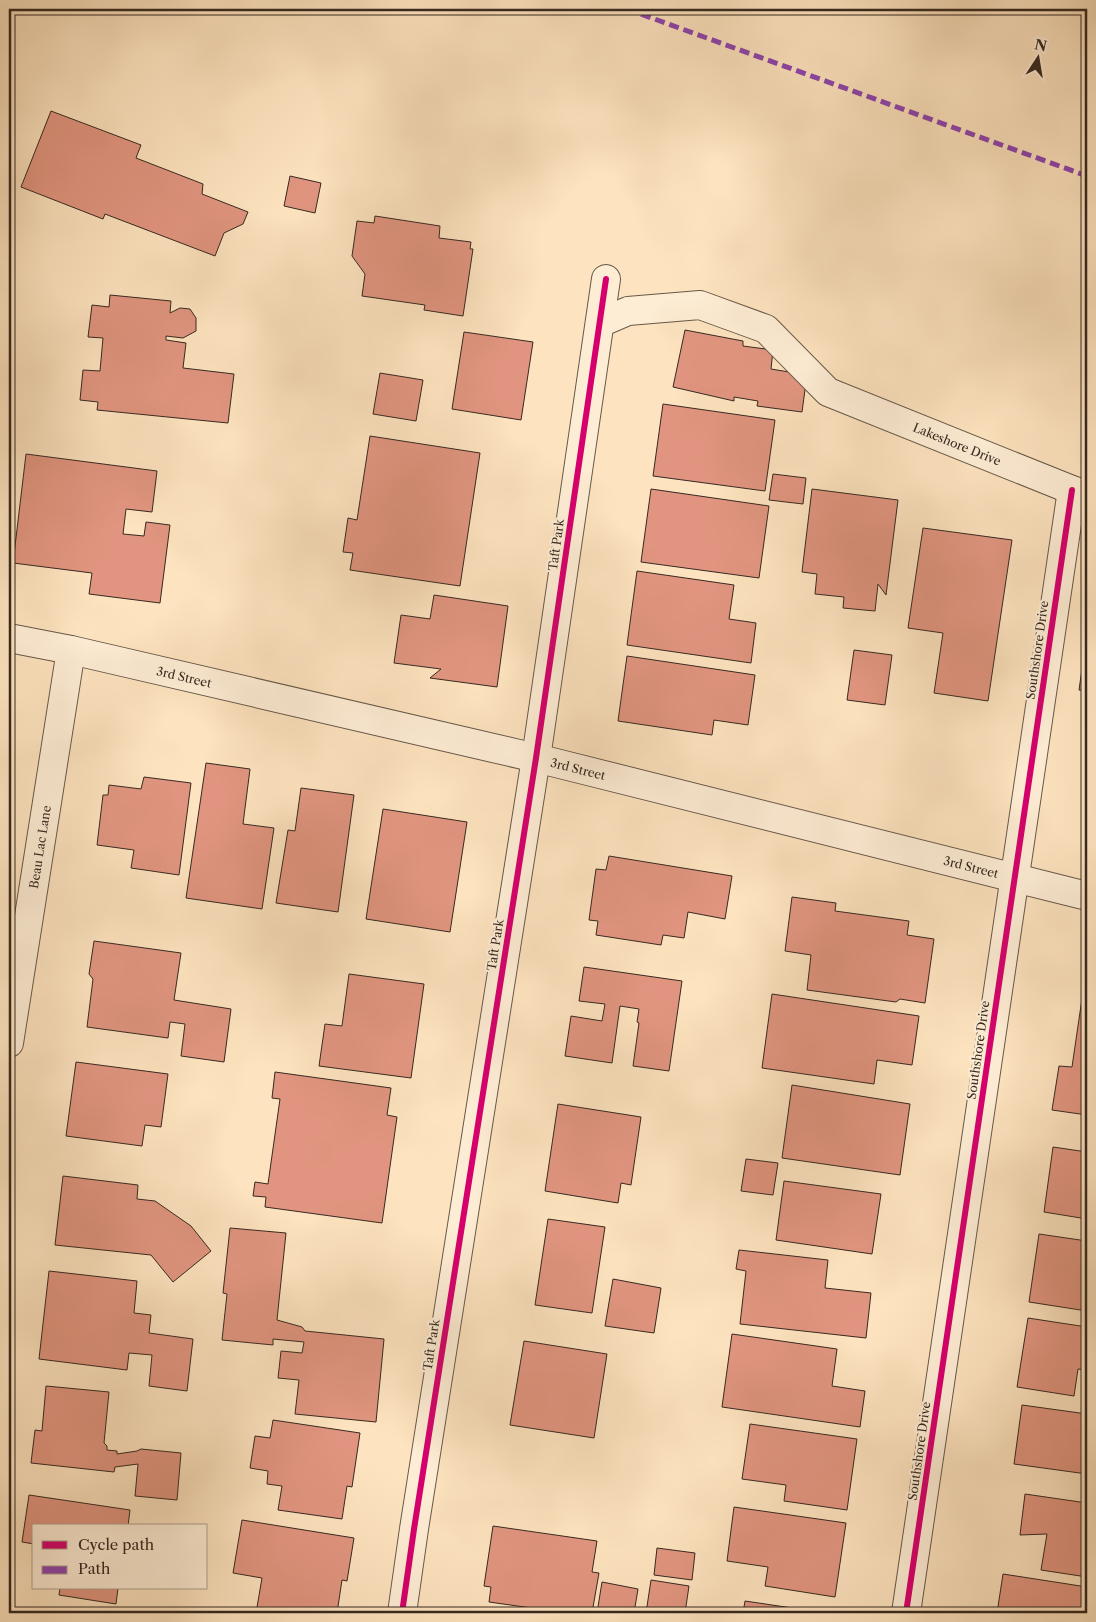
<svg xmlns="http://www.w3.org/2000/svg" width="1096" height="1622" font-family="'Libre Caslon Text',serif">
	<rect width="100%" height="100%" fill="#fde3bf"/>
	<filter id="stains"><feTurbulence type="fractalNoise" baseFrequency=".004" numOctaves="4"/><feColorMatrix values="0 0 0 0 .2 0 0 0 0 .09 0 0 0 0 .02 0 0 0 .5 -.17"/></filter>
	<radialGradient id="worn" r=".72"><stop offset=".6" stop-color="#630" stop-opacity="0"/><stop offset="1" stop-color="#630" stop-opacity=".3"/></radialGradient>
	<g fill="#e19580" stroke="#362920">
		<path d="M 51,111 L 141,145 L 136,158 L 203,184 L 202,194 L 248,212 L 243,224 L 224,233 L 215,256 L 105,214 L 103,219 L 21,187 Z"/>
		<path d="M 290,176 L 321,183 L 315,213 L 284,206 Z"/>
		<path d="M 375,216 L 440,226 L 439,238 L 471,242 L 470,249 L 473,249 L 463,316 L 424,310 L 425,305 L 362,296 L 365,274 L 352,256 L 357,221 L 374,223 Z"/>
		<path d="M 110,295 L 171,301 L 170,313 L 180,308 L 190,309 L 196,318 L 196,331 L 183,338 L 166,336 L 166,340 L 186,343 L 183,368 L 234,374 L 228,423 L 97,410 L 98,402 L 80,400 L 83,370 L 100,371 L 103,338 L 88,337 L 92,305 L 109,307 Z"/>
		<path d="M 685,330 L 743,341 L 743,346 L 773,350 L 771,369 L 807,375 L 802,412 L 757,406 L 758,401 L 734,397 L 734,401 L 673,387 Z"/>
		<path d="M 464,332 L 533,342 L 521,420 L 452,409 Z"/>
		<path d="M 380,373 L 423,380 L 416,421 L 373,414 Z"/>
		<path d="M 663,404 L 775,420 L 765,491 L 653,476 Z"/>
		<path d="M 370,436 L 480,453 L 460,586 L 350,570 L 353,553 L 343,552 L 348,518 L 357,520 Z"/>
		<path d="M 26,454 L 157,471 L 152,512 L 126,509 L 123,534 L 144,536 L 146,522 L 170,525 L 160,603 L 89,594 L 92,573 L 13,563 Z"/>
		<path d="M 773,474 L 806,478 L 803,504 L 769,500 Z"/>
		<path d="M 651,489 L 769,506 L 759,578 L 641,562 Z"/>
		<path d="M 812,489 L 898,500 L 886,595 L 878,584 L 875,611 L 843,608 L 844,597 L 815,594 L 817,574 L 802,572 Z"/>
		<path d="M 923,528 L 1012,540 L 988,701 L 934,693 L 943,633 L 908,628 Z"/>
		<path d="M 637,571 L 734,585 L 729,619 L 756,623 L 751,663 L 627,645 Z"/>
		<path d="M 434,595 L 508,606 L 497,687 L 430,678 L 441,669 L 394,663 L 401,615 L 430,619 Z"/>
		<path d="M 1087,634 L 1087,691 L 1079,690 Z"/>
		<path d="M 854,650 L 892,655 L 885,705 L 847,700 Z"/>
		<path d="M 627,656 L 755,675 L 748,725 L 714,720 L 712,735 L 618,721 Z"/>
		<path d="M 206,763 L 250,769 L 243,824 L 274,828 L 262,909 L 186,898 Z"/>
		<path d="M 144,777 L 191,783 L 179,875 L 131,868 L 134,850 L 97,845 L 103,795 L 108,795 L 109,785 L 141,789 Z"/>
		<path d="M 301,788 L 354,795 L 338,912 L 276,903 L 288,830 L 295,831 Z"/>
		<path d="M 383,809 L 467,822 L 450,932 L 366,919 Z"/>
		<path d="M 609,856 L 732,876 L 725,919 L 688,912 L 684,938 L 663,935 L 661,945 L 596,935 L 598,921 L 589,920 L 596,869 L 606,870 Z"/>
		<path d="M 792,897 L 836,903 L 835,911 L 909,921 L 907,935 L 934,939 L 925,1003 L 900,999 L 896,1002 L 807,990 L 811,955 L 785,951 Z"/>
		<path d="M 94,941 L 181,953 L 174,1000 L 231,1009 L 224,1062 L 181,1056 L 185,1024 L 170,1022 L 168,1038 L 87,1027 L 93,979 L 89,974 Z"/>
		<path d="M 584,967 L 682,981 L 669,1071 L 633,1066 L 639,1023 L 637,1022 L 639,1009 L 620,1006 L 612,1063 L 565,1056 L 571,1016 L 602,1021 L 605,1004 L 579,1001 Z"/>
		<path d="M 349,974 L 424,984 L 411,1078 L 319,1066 L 325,1024 L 342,1026 Z"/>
		<path d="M 1084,985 L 1087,985 L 1087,1115 L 1052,1110 L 1059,1066 L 1072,1067 Z"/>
		<path d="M 772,994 L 919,1016 L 912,1065 L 877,1060 L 874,1084 L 762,1068 Z"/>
		<path d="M 76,1062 L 168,1074 L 161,1127 L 145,1125 L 142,1146 L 66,1136 Z"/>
		<path d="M 275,1072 L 391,1088 L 387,1115 L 397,1117 L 382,1223 L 265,1207 L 266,1197 L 253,1196 L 255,1182 L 268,1184 L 280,1099 L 272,1098 Z"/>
		<path d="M 792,1085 L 910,1104 L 900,1175 L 782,1158 Z"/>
		<path d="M 558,1104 L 641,1117 L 631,1185 L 621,1183 L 618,1203 L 545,1191 Z"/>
		<path d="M 1053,1147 L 1087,1152 L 1087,1219 L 1044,1212 Z"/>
		<path d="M 746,1159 L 778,1163 L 773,1195 L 741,1191 Z"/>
		<path d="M 63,1176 L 138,1185 L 137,1199 L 155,1201 L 191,1226 L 211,1251 L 173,1282 L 151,1255 L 55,1245 Z"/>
		<path d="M 784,1181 L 881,1194 L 872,1254 L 776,1240 Z"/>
		<path d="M 548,1219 L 605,1227 L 592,1313 L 535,1305 Z"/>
		<path d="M 230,1228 L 286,1233 L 277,1320 L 302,1327 L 305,1331 L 384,1339 L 376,1422 L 295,1414 L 299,1380 L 278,1378 L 281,1351 L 302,1353 L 304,1342 L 273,1339 L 273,1345 L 222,1340 L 227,1294 L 223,1293 Z"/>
		<path d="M 1039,1234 L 1087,1241 L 1087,1311 L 1029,1302 Z"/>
		<path d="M 739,1250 L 828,1260 L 825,1288 L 871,1293 L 866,1338 L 740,1324 L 746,1271 L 736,1269 Z"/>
		<path d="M 49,1271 L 137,1281 L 134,1313 L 151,1315 L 149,1333 L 193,1339 L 187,1391 L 149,1386 L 152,1355 L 129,1353 L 127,1370 L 39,1359 Z"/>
		<path d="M 613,1279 L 661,1288 L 654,1333 L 605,1326 Z"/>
		<path d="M 1028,1318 L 1087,1327 L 1087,1370 L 1078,1369 L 1074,1396 L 1017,1387 Z"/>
		<path d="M 732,1334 L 837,1349 L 832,1386 L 865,1391 L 860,1427 L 722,1407 Z"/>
		<path d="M 524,1341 L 607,1354 L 594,1438 L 510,1425 Z"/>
		<path d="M 46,1386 L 109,1392 L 104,1443 L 107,1446 L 107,1450 L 117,1451 L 117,1454 L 137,1451 L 141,1449 L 181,1453 L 177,1500 L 135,1496 L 138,1464 L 115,1467 L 114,1472 L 31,1463 L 35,1430 L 42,1431 Z"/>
		<path d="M 1022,1405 L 1087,1414 L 1087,1474 L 1014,1464 Z"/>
		<path d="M 273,1420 L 360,1433 L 352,1487 L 347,1486 L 342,1519 L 278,1510 L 282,1486 L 267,1484 L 268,1471 L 250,1468 L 255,1436 L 270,1438 Z"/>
		<path d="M 750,1424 L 857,1439 L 847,1510 L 784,1501 L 786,1485 L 742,1479 Z"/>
		<path d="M 1025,1494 L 1087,1503 L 1087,1577 L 1041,1570 L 1047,1534 L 1020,1535 Z"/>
		<path d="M 29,1495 L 130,1510 L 128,1526 L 34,1526 L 34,1544 L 22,1542 Z"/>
		<path d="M 734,1507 L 846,1523 L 835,1597 L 765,1586 L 768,1567 L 727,1561 Z"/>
		<path d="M 242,1520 L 354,1538 L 347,1581 L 342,1580 L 337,1613 L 256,1613 L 262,1578 L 233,1573 Z"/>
		<path d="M 493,1526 L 597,1541 L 592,1572 L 599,1573 L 592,1613 L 567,1613 L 489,1602 L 491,1587 L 484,1586 Z"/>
		<path d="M 657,1548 L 695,1553 L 692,1580 L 654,1575 Z"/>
		<path d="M 1003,1574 L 1087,1587 L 1087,1613 L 997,1613 Z"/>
		<path d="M 651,1580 L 689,1586 L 685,1613 L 646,1613 Z"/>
		<path d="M 602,1582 L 638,1589 L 634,1613 L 597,1613 Z"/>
		<path d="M 60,1588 L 118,1588 L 116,1604 L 59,1595 Z"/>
		<path d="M 745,1601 L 826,1613 L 743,1613 Z"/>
		<path d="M 12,1609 L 44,1613 L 11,1613 Z"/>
	</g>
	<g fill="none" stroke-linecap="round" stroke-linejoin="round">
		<defs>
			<g id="minor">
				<path d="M 600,323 L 628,311 L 700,305 L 766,329 L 828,392 L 1072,490 L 1087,495"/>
				<path d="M 9,638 L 71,650 L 536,758 L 1087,896"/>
				<path d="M 9,1043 L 71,650"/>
				<path d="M 402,1613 L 414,1529 L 536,758 L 606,279"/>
				<path d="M 906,1613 L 1072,490"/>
			</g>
		</defs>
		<use href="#minor" stroke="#685848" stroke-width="30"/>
		<use href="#minor" stroke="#feedd5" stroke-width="28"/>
		<path stroke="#8e44ad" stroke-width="5" stroke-dasharray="10 5" stroke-linecap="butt" d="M 627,9 L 1087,176"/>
		<defs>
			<g id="cycleway">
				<path d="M 402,1613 L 414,1529 L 536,758 L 606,279"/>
				<path d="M 906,1613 L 1072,490"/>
			</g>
		</defs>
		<use href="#cycleway" stroke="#feedd5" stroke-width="9"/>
		<use href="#cycleway" stroke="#d6006c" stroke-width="6"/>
	</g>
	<g text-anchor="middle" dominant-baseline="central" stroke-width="4.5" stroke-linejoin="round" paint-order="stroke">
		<g font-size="12" fill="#362920" stroke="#feedd5">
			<text transform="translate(957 444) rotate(22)">Lakeshore Drive</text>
			<text transform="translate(556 545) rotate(-82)">Taft Park</text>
			<text transform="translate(1037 650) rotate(-82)">Southshore Drive</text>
			<text transform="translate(184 677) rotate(13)">3rd Street</text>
			<text transform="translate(578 769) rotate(14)">3rd Street</text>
			<text transform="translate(40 847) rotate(-81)">Beau Lac Lane</text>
			<text transform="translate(971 867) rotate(14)">3rd Street</text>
			<text transform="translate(495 945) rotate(-81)">Taft Park</text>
			<text transform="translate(978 1050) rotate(-82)">Southshore Drive</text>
			<text transform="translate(431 1345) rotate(-81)">Taft Park</text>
			<text transform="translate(919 1451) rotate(-82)">Southshore Drive</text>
		</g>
	</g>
	<rect width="1096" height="1622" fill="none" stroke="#fde3bf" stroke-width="30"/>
	<rect x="10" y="10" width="1076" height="1602" fill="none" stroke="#362920" stroke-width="2.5"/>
	<rect x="15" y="15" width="1066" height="1592" fill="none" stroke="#362920"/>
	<rect x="32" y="1524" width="175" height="65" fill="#feedd5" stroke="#ae9f8d"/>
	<rect x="42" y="1541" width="25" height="8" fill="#d6006c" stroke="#ae9f8d"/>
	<text x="78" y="1550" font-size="15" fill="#362920">Cycle path</text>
	<rect x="42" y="1566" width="25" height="8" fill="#8e44ad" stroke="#ae9f8d"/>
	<text x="78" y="1574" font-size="15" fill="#362920">Path</text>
	<g transform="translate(1038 58) rotate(12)" stroke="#feedd5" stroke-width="4" paint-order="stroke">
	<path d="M0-4L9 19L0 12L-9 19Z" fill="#362920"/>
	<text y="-8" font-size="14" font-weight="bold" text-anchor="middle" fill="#362920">N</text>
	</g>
	<rect width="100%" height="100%" filter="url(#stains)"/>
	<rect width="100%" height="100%" fill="url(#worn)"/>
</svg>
